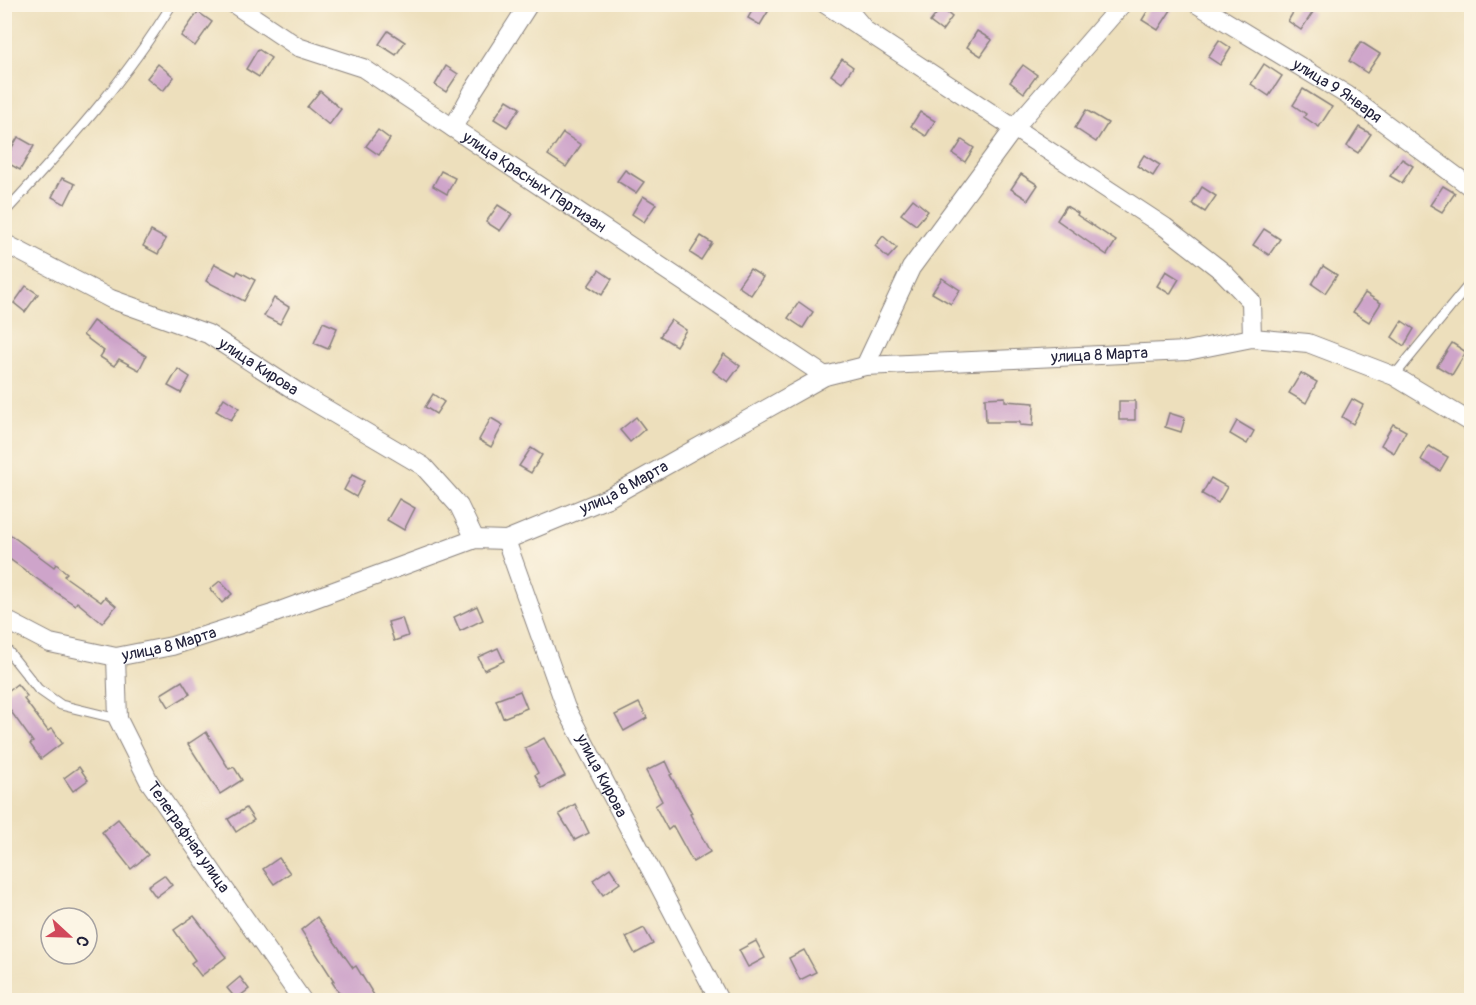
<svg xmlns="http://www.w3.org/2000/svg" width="1476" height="1005" font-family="Pangolin,sans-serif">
	<rect width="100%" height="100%" fill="#fcf5e5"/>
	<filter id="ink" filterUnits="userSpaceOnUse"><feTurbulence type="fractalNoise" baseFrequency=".0167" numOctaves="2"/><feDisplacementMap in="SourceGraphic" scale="12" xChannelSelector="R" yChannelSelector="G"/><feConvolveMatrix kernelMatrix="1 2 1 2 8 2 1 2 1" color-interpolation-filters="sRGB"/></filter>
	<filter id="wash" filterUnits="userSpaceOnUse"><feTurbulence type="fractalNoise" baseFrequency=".008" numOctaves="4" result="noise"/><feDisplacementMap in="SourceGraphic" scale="24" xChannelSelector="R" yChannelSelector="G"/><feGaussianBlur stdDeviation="1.35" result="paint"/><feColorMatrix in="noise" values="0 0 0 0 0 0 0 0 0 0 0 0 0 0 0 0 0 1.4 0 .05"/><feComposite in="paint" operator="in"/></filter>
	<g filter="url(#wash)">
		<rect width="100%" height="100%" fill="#eddfbc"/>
		<g id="blocks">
			<g fill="#cea4ca">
				<path d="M 756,4 L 769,10 L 760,25 L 748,18 Z"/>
				<path d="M 1152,4 L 1175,4 L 1158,30 L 1142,20 Z"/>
				<path d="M 1298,4 L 1313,12 L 1301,30 L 1288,21 Z"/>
				<path d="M 941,8 L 952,17 L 942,31 L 930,22 Z"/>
				<path d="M 198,12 L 212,22 L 195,46 L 181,36 Z"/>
				<path d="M 388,31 L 405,42 L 396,55 L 379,44 Z"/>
				<path d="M 977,31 L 992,40 L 981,56 L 967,47 Z"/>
				<path d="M 1219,40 L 1231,48 L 1220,65 L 1208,57 Z"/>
				<path d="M 1361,42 L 1380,54 L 1367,73 L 1349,61 Z"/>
				<path d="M 258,49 L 271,58 L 259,77 L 246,69 Z"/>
				<path d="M 842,59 L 853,67 L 842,83 L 831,75 Z"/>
				<path d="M 158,64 L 174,77 L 163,91 L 147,78 Z"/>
				<path d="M 1264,64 L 1282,76 L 1269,96 L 1251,84 Z"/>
				<path d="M 1023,65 L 1037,75 L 1024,93 L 1010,82 Z"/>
				<path d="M 446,66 L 458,74 L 446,92 L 435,85 Z"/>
				<path d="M 1303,89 L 1332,107 L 1319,127 L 1304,117 L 1306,114 L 1293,105 Z"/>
				<path d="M 320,91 L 341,109 L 329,125 L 307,107 Z"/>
				<path d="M 507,100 L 520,108 L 507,127 L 494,119 Z"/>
				<path d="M 1086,110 L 1108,123 L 1096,142 L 1075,128 Z"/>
				<path d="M 920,112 L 935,121 L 926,136 L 911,126 Z"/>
				<path d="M 1359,127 L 1371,134 L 1358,153 L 1347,146 Z"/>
				<path d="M 378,130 L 390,139 L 379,155 L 366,146 Z"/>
				<path d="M 563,133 L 581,145 L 566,167 L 548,155 Z"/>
				<path d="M 18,137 L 34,146 L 20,170 L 4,161 Z"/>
				<path d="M 962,140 L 974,148 L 965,162 L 953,154 Z"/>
				<path d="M 1144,155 L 1160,165 L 1153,176 L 1137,166 Z"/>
				<path d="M 1402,159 L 1413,166 L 1402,183 L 1390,176 Z"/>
				<path d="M 625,170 L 644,182 L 636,193 L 617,181 Z"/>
				<path d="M 441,171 L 455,178 L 447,194 L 433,186 Z"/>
				<path d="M 1021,174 L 1038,185 L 1028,200 L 1011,189 Z"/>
				<path d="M 62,178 L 75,184 L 65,204 L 52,197 Z"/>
				<path d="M 1443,186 L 1455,193 L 1442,212 L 1430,205 Z"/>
				<path d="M 1202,187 L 1216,196 L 1205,212 L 1192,204 Z"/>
				<path d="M 643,196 L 656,204 L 644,222 L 632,214 Z"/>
				<path d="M 913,199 L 928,211 L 916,225 L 901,214 Z"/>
				<path d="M 498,205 L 512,214 L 500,231 L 486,222 Z"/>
				<path d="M 1066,206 L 1078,213 L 1077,215 L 1116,241 L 1107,255 L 1057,220 Z"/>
				<path d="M 1264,229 L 1280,239 L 1269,255 L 1253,245 Z"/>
				<path d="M 151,231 L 166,239 L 158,254 L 143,246 Z"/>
				<path d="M 701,236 L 712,243 L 701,260 L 690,253 Z"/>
				<path d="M 883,236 L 897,248 L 888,258 L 875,246 Z"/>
				<path d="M 215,264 L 236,275 L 238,271 L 255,280 L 244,301 L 206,281 Z"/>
				<path d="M 1323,266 L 1337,275 L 1325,293 L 1312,284 Z"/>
				<path d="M 750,269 L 763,277 L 751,295 L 738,286 Z"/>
				<path d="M 599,270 L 612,279 L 602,295 L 588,286 Z"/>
				<path d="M 1166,271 L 1179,279 L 1170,294 L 1157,286 Z"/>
				<path d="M 942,278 L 960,290 L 951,304 L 932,293 Z"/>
				<path d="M 26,286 L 38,294 L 25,312 L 14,303 Z"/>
				<path d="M 1365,293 L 1381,303 L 1369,322 L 1353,312 Z"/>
				<path d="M 274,298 L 289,307 L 280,324 L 264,316 Z"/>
				<path d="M 799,302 L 813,312 L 803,328 L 788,318 Z"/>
				<path d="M 671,320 L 686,330 L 676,346 L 660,336 Z"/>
				<path d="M 93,321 L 146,356 L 139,370 L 119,359 L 114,366 L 100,357 L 104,351 L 83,335 Z"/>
				<path d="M 1402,321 L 1414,329 L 1404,346 L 1392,337 Z"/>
				<path d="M 323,322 L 337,328 L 328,349 L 314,343 Z"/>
				<path d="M 1452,343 L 1466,352 L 1452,375 L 1437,366 Z"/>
				<path d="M 724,354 L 740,366 L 728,382 L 713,371 Z"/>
				<path d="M 178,369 L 190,377 L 181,393 L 168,386 Z"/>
				<path d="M 1301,373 L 1317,382 L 1306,403 L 1289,393 Z"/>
				<path d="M 433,394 L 444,402 L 436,414 L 425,407 Z"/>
				<path d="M 1005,397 L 1005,401 L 1034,403 L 1033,426 L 1020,425 L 1020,422 L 986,422 L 985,398 Z"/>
				<path d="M 224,398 L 239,408 L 231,420 L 216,411 Z"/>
				<path d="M 1352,399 L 1363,405 L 1353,424 L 1342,417 Z"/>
				<rect x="1119" y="401" width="16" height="19"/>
				<path d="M 1169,413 L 1185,418 L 1181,432 L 1165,427 Z"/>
				<path d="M 636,417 L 645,429 L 630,442 L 620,430 Z"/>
				<path d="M 491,418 L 503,425 L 491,447 L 479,440 Z"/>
				<path d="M 1237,421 L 1254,431 L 1247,444 L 1230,434 Z"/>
				<path d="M 1393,424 L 1406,431 L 1394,453 L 1381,445 Z"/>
				<path d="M 1429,446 L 1448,457 L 1440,471 L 1421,460 Z"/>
				<path d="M 531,448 L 542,455 L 531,473 L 519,466 Z"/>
				<path d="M 352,475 L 364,481 L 356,497 L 344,490 Z"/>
				<path d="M 1211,478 L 1227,487 L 1218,503 L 1202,494 Z"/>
				<path d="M 399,499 L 415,508 L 404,530 L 387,520 Z"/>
				<path d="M 4,530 L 54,567 L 56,564 L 67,573 L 64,576 L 101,602 L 105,597 L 116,606 L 102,623 L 77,602 L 75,605 L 54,591 L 4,555 Z"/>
				<path d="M 220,581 L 232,594 L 222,603 L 210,589 Z"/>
				<path d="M 477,606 L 483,620 L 460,631 L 454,617 Z"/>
				<path d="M 402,618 L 408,636 L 394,641 L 388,622 Z"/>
				<path d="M 498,648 L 504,661 L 484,670 L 478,657 Z"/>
				<path d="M 182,681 L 190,694 L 169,707 L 161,694 Z"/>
				<path d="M 17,684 L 27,696 L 24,699 L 48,731 L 52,728 L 62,743 L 41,759 L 30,744 L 33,742 L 10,710 L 4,715 L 4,694 Z"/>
				<path d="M 520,691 L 527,708 L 503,718 L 496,700 Z"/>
				<path d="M 639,703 L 647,718 L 624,731 L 615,715 Z"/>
				<path d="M 206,732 L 229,769 L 234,767 L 242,780 L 220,794 L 188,744 Z"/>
				<path d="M 544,738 L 565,776 L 542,788 L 535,775 L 538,773 L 525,748 Z"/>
				<path d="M 666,761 L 672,774 L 670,775 L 692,813 L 690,814 L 710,852 L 693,862 L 673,826 L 668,830 L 655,806 L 662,801 L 646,771 Z"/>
				<path d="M 79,767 L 88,780 L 73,791 L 64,778 Z"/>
				<path d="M 575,804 L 589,833 L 575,840 L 559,814 Z"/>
				<path d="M 246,808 L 254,820 L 236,832 L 228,819 Z"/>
				<path d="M 118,819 L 148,855 L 131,869 L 102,832 Z"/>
				<path d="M 279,858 L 290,873 L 274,884 L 263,869 Z"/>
				<path d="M 610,868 L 620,883 L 603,895 L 593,880 Z"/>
				<path d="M 164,875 L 172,885 L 156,897 L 148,886 Z"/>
				<path d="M 194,916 L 226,957 L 201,976 L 191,963 L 195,960 L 174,930 Z"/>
				<path d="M 317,917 L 353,968 L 356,966 L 377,1000 L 344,1000 L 332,982 L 334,981 L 301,930 Z"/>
				<path d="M 644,928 L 653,944 L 635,954 L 626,937 Z"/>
				<path d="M 756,941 L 765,958 L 748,967 L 739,950 Z"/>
				<path d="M 804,950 L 816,972 L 800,980 L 789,958 Z"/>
				<path d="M 240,977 L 249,989 L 236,999 L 227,988 Z"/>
			</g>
		</g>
	</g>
	<g filter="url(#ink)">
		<use href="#blocks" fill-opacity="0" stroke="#88807c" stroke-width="1.5"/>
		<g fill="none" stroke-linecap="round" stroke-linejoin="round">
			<defs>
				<g id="service">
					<path d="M 846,4 L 855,11 L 866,24"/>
					<path d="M 4,213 C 64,148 126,80 172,4"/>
					<path d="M 1394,376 L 1472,281"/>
					<path d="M 4,646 L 38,689 L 61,705 L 118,719"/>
				</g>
				<g id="minor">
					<path id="s1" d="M 234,4 L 298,47 L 363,68 L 825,376"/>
					<path d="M 825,4 L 1165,227 L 1222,271 L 1251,301 L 1252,338"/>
					<path id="s2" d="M 1197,4 L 1347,95 L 1472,188"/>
					<path d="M 453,128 L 473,91 L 529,4"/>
					<path id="s3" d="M 4,243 L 111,299 L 208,334 L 299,393 L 423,466 L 459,506 L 475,539"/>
					<path d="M 865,366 L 911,268 L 1015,127 L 1122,4"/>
					<path id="s4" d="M 506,540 L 566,708 L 719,1000"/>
					<path id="s5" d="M 4,619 L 50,643 L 116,657 L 172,646 L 272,614 L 475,539 L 506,540 L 608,498 L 825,376 L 865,366 L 1187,351 L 1252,338 L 1308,343 L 1394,376 L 1472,423"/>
					<path id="s6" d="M 116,657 L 118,719 L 149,781 L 302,1000"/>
				</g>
			</defs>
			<use href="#service" stroke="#88807c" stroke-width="11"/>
			<use href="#minor" stroke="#88807c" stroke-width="20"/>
			<use href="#service" stroke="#fff" stroke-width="9"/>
			<use href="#minor" stroke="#fff" stroke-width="18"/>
		</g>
	</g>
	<g text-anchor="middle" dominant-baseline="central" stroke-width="4.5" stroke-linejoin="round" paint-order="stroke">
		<g font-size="16" fill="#22223b" stroke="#fcf5e5">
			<text stroke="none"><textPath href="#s2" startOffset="165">улица 9 Января</textPath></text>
			<text stroke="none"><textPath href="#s1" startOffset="351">улица Красных Партизан</textPath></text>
			<text stroke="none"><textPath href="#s5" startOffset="1164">улица 8 Марта</textPath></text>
			<text stroke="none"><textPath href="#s3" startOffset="284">улица Кирова</textPath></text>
			<text stroke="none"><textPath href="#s5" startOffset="658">улица 8 Марта</textPath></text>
			<text stroke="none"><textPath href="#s5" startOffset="174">улица 8 Марта</textPath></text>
			<text stroke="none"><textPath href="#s4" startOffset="255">улица Кирова</textPath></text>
			<text stroke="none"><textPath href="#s6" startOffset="200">Телеграфная улица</textPath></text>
		</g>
	</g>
	<rect width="1476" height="1005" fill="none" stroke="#fcf5e5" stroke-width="24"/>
	<g transform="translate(69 936) rotate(112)"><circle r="28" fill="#fcf5e5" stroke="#a5a1a1" stroke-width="1.5"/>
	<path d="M0-4.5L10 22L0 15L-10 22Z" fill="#d1495b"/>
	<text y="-9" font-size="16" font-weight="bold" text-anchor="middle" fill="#22223b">С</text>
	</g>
</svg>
